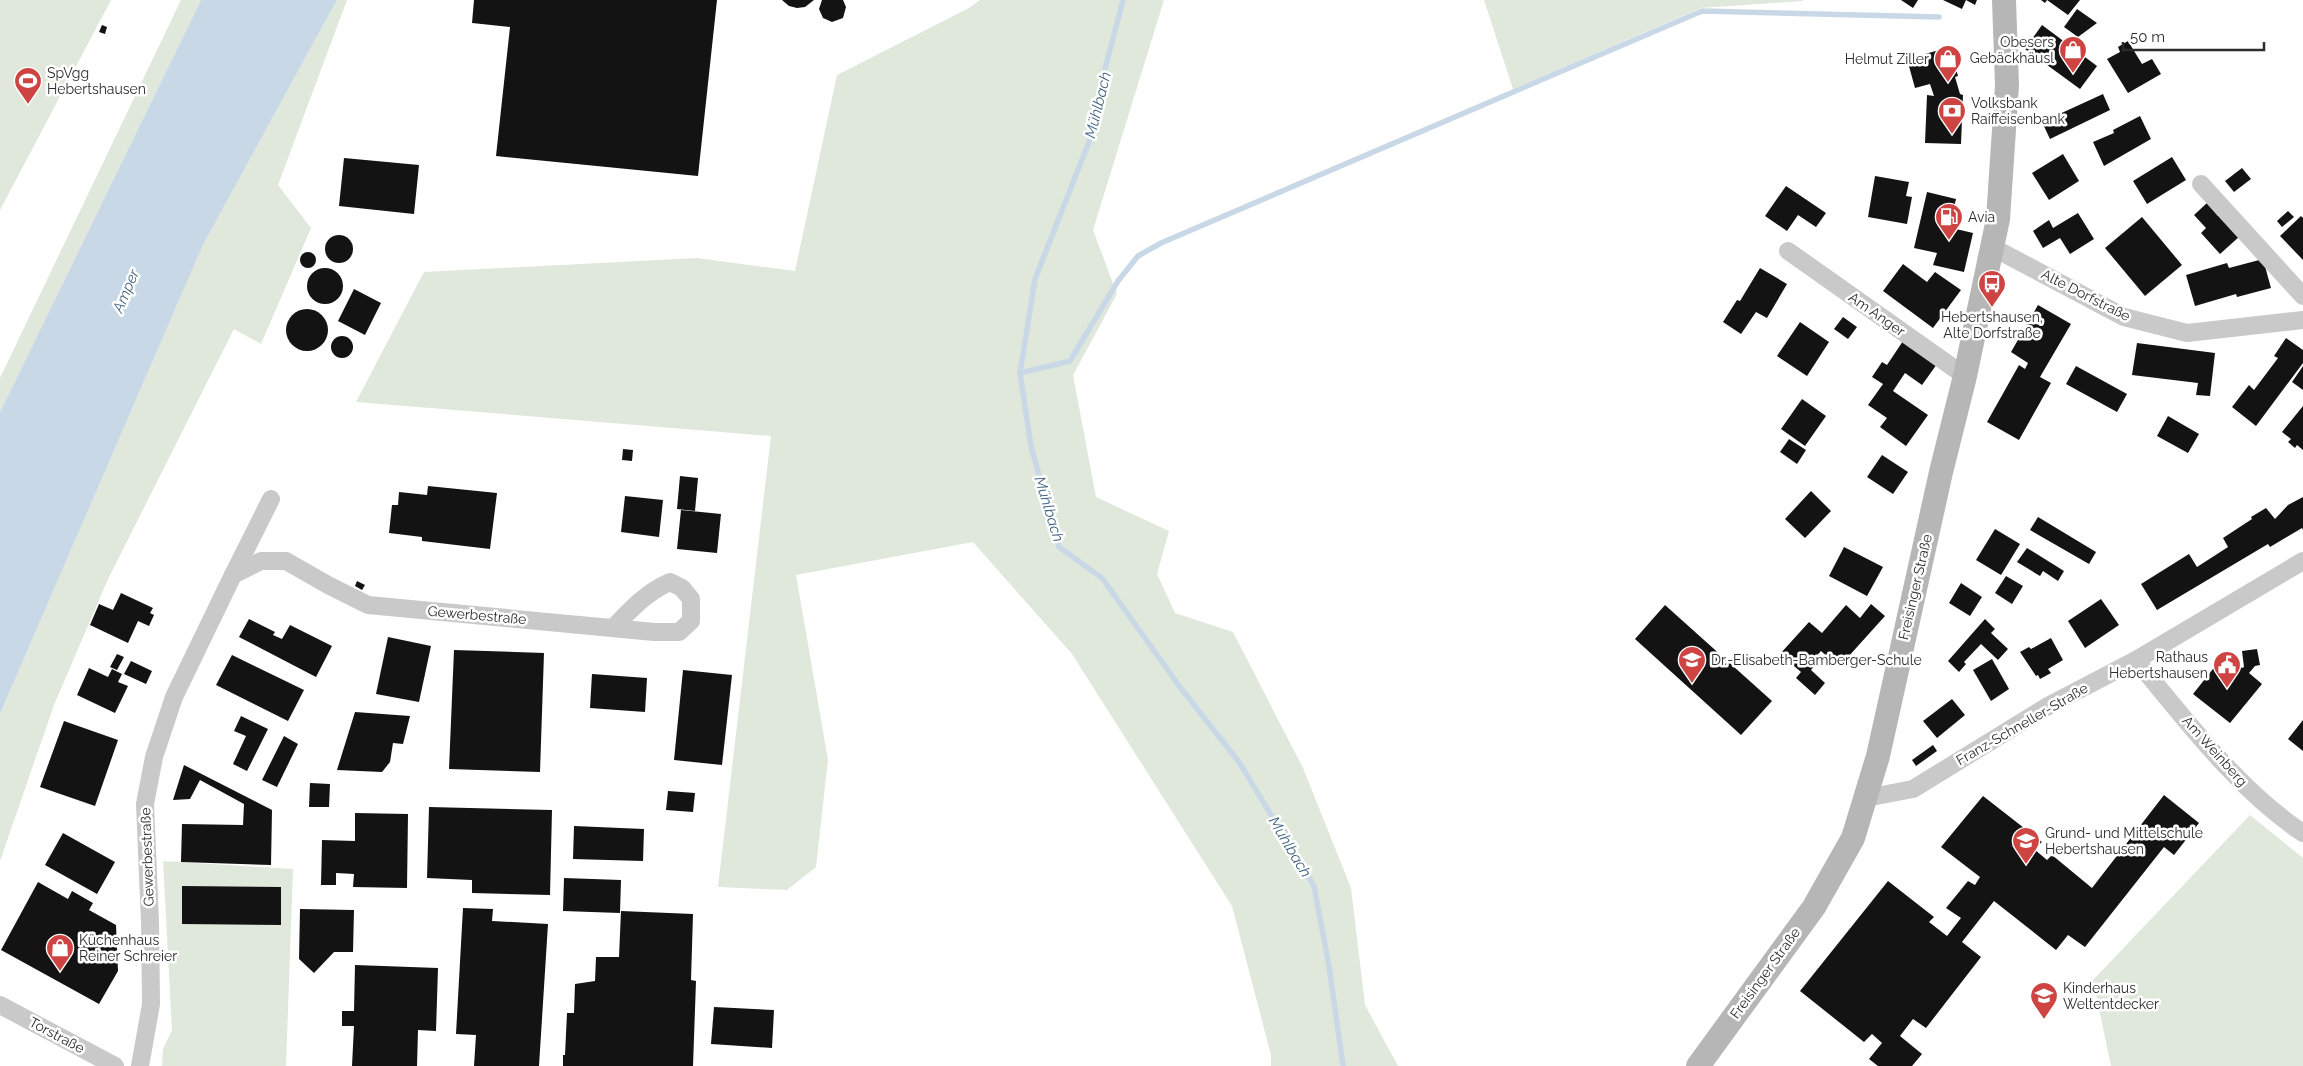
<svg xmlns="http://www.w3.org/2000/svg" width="2303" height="1066" font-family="Raleway,sans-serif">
	<rect width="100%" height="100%" fill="#fff"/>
	<g fill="#e0e8db">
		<path d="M 0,0 L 111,0 L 0,210 Z"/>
		<path d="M 181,0 L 201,0 L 0,412 L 0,378 Z"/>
		<path d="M 337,0 L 347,0 L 278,185 L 311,228 L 261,344 L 234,329 L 108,579 L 54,705 L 0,861 L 0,714 L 203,245 Z"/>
		<path d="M 980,0 L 1164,0 L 1093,230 L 1117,294 L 1073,375 L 1096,497 L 1169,531 L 1157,574 L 1175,613 L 1233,632 L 1303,768 L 1351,888 L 1365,1005 L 1398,1066 L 1271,1066 L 1271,1055 L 1232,906 L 1072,654 L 973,542 L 796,575 L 828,760 L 816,867 L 787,890 L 718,887 L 771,436 L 356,402 L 424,272 L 697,258 L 795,271 L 837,75 L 969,8 Z"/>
		<path d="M 1484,0 L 1802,0 L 1803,1 L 1701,8 L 1513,89 Z"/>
		<path d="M 2250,815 L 2303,858 L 2303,1066 L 2111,1066 L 2093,980 Z"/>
		<path d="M 163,861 L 293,869 L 286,1066 L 162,1066 L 163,1049 L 172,1030 Z"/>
	</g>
	<path fill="#c9d8e6" d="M 201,0 L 337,0 L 203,245 L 0,714 L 0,412 Z"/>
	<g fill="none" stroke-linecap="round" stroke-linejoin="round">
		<g stroke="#c9d8e6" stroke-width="5.5">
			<path d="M 1123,0 L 1105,69 L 1089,142 L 1035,279 L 1020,373 L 1031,446 L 1059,547 L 1102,578 L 1180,687 L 1239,762 L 1314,886 L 1329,966 L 1343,1066"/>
			<path d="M 1020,373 L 1070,361 L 1118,281 L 1138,256 L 1161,243 L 1702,11 L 1939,17"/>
		</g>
	</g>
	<g fill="#131313">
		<path d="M 474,0 L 717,0 L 698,176 L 496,156 L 510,27 L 472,23 Z"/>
		<path d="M 782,0 L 814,0 L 805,7 L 797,8 L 789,6 Z"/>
		<path d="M 822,0 L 843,0 L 846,7 L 843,18 L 832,22 L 823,18 L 819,9 Z"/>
		<path d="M 1901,0 L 1918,0 L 1913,8 Z"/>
		<path d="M 1943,0 L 1977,0 L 1975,5 L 1966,0 L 1962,9 Z"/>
		<path d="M 2041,0 L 2080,0 L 2068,15 L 2047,0 L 2045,3 Z"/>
		<path d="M 2077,9 L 2097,23 L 2078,37 L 2064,27 Z"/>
		<path d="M 102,25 L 107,27 L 105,34 L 99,32 Z"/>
		<path d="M 2042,25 L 2097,66 L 2080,89 L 2025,49 Z"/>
		<path d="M 2128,41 L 2142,64 L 2152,59 L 2161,74 L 2128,93 L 2107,59 L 2120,52 L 2118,47 Z"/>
		<path d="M 1950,47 L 1958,76 L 1955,77 L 1960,94 L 1963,95 L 1961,144 L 1925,143 L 1927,95 L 1934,96 L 1930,84 L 1915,88 L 1907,59 Z"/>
		<path d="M 2103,94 L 2110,110 L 2050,139 L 2042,122 Z"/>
		<path d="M 2140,116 L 2151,139 L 2104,166 L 2093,142 L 2114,133 L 2113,130 Z"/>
		<path d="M 2063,154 L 2079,181 L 2049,200 L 2032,173 Z"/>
		<path d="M 2172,157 L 2186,180 L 2147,204 L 2133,181 Z"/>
		<path d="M 344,158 L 419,165 L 414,214 L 339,206 Z"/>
		<path d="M 2242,168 L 2251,179 L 2234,192 L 2225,181 Z"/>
		<path d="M 1875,176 L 1909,182 L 1906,196 L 1912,197 L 1907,224 L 1868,217 Z"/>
		<path d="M 1786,186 L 1826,213 L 1816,227 L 1798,215 L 1787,231 L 1765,216 Z"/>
		<path d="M 1927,192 L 1956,199 L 1952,216 L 1945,215 L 1943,226 L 1973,233 L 1964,272 L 1933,265 L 1937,253 L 1914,248 Z"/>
		<path d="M 2207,203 L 2218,216 L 2220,214 L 2240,236 L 2220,254 L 2201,233 L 2206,228 L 2194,215 Z"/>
		<path d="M 2288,211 L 2294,217 L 2282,227 L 2277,221 Z"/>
		<path d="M 2078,213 L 2094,239 L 2070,254 L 2060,238 L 2043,248 L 2033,231 L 2049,220 L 2053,228 Z"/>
		<path d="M 2301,216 L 2303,218 L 2303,260 L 2280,236 Z"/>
		<path d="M 2142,217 L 2182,265 L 2145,296 L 2105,248 Z"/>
		<circle cx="339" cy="249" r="14"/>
		<circle cx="308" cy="260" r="8"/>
		<path d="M 2263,259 L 2271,288 L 2237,297 L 2236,294 L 2195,306 L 2186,275 L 2227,263 L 2229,268 Z"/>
		<path d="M 1903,264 L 1927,282 L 1935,272 L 1961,290 L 1933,328 L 1883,291 Z"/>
		<circle cx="325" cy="286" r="18"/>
		<path d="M 1760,268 L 1787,284 L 1767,318 L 1756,312 L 1741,334 L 1723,322 L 1737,300 L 1740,301 Z"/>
		<path d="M 354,289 L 381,303 L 365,335 L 338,321 Z"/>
		<path d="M 2038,305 L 2071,324 L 2040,377 L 2051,383 L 2019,440 L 1987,422 L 2019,365 L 2025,369 L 2028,363 L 2011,352 Z"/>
		<circle cx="307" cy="330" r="21"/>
		<path d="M 1843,317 L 1857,327 L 1848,339 L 1834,329 Z"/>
		<path d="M 1800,322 L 1829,342 L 1807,376 L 1777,356 Z"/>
		<circle cx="342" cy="347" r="11"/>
		<path d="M 2286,338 L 2303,350 L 2303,363 L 2256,426 L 2232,407 L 2249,385 L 2254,390 L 2278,358 L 2274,356 Z"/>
		<path d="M 1903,341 L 1937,364 L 1922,385 L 1905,373 L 1893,391 L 1928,415 L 1906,446 L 1880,427 L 1887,418 L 1868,405 L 1883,384 L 1872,377 L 1882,362 L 1887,365 Z"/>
		<path d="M 2137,343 L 2215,353 L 2210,396 L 2196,395 L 2198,383 L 2132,375 Z"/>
		<path d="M 2076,366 L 2127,394 L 2117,412 L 2066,384 Z"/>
		<path d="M 2303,366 L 2303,390 L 2292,382 Z"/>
		<path d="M 1802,399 L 1826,416 L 1805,446 L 1781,429 Z"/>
		<path d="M 2303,406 L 2303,450 L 2297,445 L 2295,448 L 2288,442 L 2291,439 L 2282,432 Z"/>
		<path d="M 2168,416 L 2199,434 L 2188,453 L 2157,436 Z"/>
		<path d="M 1789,439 L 1806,450 L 1797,464 L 1780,452 Z"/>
		<path d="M 623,449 L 633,450 L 632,461 L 622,460 Z"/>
		<path d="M 1882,455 L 1908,472 L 1893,494 L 1867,477 Z"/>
		<path d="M 680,476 L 698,478 L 695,511 L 677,509 Z"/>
		<path d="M 428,486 L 497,493 L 490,549 L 422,541 L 422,537 L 389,533 L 392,505 L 398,505 L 399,492 L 427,495 Z"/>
		<path d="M 1811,491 L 1831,511 L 1805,538 L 1785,519 Z"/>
		<path d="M 625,496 L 663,500 L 659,537 L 621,532 Z"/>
		<path d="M 2303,497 L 2303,530 L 2302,528 L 2270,547 L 2268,544 L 2157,610 L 2141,584 L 2189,554 L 2197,567 L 2228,547 L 2223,538 L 2252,519 L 2251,517 L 2266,508 L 2275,519 L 2288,505 Z"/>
		<path d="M 681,510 L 721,514 L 717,553 L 677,549 Z"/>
		<path d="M 2038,517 L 2096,552 L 2089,564 L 2030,530 Z"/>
		<path d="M 1995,529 L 2020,544 L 2001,575 L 1976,560 Z"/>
		<path d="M 1844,547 L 1883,567 L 1867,596 L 1829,576 Z"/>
		<path d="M 2027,548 L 2064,571 L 2058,581 L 2043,571 L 2040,576 L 2017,562 Z"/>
		<path d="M 2006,576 L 2023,586 L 2012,604 L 1995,593 Z"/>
		<path d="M 357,581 L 365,585 L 362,590 L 355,586 Z"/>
		<path d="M 1961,583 L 1982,597 L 1970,616 L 1949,603 Z"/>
		<path d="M 121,593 L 153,608 L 150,613 L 154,615 L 149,626 L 138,621 L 128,643 L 90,625 L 99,604 L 113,610 Z"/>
		<path d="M 2101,599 L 2119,625 L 2085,648 L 2068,621 Z"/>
		<path d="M 1871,604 L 1885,616 L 1839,667 L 1821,651 L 1812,661 L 1815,665 L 1811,670 L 1825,683 L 1815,695 L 1796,678 L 1801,672 L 1780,654 L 1809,622 L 1822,633 L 1846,605 L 1860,618 Z"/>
		<path d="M 1665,605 L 1772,701 L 1741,735 L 1635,639 Z"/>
		<path d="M 249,619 L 275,632 L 273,635 L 282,639 L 290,625 L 332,646 L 316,677 L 239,637 Z"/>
		<path d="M 1985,619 L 1995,629 L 1991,633 L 2008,649 L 1998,660 L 1981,644 L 1964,662 L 1966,664 L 1959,672 L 1948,661 Z"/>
		<path d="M 388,637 L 431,646 L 419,702 L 376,694 Z"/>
		<path d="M 2051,638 L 2063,660 L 2048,669 L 2051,673 L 2040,679 L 2038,675 L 2036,676 L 2020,652 L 2029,647 L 2031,649 Z"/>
		<path d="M 2257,649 L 2260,665 L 2255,666 L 2249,673 L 2262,684 L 2230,723 L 2193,694 L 2224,655 L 2242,668 L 2244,667 L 2242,651 Z"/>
		<path d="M 454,650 L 544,653 L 540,772 L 449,769 Z"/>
		<path d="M 117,654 L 124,657 L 117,670 L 110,667 Z"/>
		<path d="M 232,655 L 304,690 L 288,721 L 216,685 Z"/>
		<path d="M 1992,659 L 2009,689 L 1991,701 L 1973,670 Z"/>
		<path d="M 131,661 L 152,671 L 146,684 L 124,674 Z"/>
		<path d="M 89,668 L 108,677 L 112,669 L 122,674 L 118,682 L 128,686 L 115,713 L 77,695 Z"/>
		<path d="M 683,670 L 732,675 L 722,765 L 674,760 Z"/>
		<path d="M 592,674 L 647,678 L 645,712 L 590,708 Z"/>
		<path d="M 1952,699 L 1965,715 L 1937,738 L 1923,721 Z"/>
		<path d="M 355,712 L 410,716 L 403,744 L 393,743 L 390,762 L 382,772 L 337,770 Z"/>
		<path d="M 241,716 L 268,729 L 247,771 L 233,764 L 246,736 L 234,731 Z"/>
		<path d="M 2303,720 L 2303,751 L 2288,739 Z"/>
		<path d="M 64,721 L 118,740 L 95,806 L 40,787 Z"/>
		<path d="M 284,736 L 298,744 L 277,787 L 262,780 Z"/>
		<path d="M 1933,745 L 1937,751 L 1916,766 L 1912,760 Z"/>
		<path d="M 184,765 L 272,810 L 271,865 L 181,862 L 182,824 L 243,825 L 244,804 L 200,780 L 190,799 L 173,800 Z"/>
		<path d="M 310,783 L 330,784 L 329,807 L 309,807 Z"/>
		<path d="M 668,791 L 695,793 L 693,812 L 666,810 Z"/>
		<path d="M 2164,795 L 2199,823 L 2174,855 L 2164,847 L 2085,947 L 2068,935 L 2056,950 L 1994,901 L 1962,942 L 1981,957 L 1926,1028 L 1913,1019 L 1900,1036 L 1922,1054 L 1912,1066 L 1878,1066 L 1869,1059 L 1882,1043 L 1872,1034 L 1864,1042 L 1800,991 L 1888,881 L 1934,917 L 1929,922 L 1947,936 L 1961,918 L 1946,908 L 1968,881 L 1975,885 L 1980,877 L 1941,847 L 1983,796 L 2042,842 L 2034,849 L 2047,860 L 2052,855 L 2092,888 Z"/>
		<path d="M 429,807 L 552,810 L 550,895 L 472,893 L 472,880 L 427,878 Z"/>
		<path d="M 355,813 L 408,814 L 407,888 L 353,887 L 354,874 L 336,873 L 336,885 L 321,885 L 322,840 L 355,841 Z"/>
		<path d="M 574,826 L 644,829 L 643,861 L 573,859 Z"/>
		<path d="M 63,833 L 115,862 L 97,894 L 45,865 Z"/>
		<path d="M 564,878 L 621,880 L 620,913 L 563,911 Z"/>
		<path d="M 38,882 L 68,899 L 72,891 L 93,903 L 89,910 L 116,925 L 118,971 L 99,1004 L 1,950 Z"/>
		<path d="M 182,886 L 281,887 L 281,925 L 182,924 Z"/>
		<path d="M 463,908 L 493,909 L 492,921 L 548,924 L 539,1066 L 474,1066 L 476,1035 L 456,1034 Z"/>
		<path d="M 300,909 L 354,910 L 353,952 L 334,952 L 314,973 L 299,959 Z"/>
		<path d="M 621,911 L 693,914 L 691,980 L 696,981 L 693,1066 L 563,1066 L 563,1055 L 565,1055 L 567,1013 L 574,1013 L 575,984 L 595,981 L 596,957 L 619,957 Z"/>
		<path d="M 355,965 L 438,968 L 436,1031 L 418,1030 L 417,1066 L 352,1066 L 354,1026 L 342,1026 L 342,1011 L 354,1011 Z"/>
		<path d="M 714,1007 L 774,1010 L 772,1048 L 711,1044 Z"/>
	</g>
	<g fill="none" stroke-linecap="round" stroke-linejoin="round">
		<g stroke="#c9c9c9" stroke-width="18">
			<path d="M 2201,184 L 2303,296"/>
			<path d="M 1992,247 L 2124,317 L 2187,333 L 2303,320"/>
			<path d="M 1788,251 L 1965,376"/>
			<path d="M 233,575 L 271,499"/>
			<path d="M 2136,660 C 2185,719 2238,790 2303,833"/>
			<path d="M 1866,798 L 1913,789 L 2048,706 L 2136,660 L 2303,561"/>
			<path d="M 0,1005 L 115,1066"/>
			<path d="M 140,1066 L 151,1004 L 150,922 L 145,804 L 154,757 L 174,697 L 233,575 L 261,561 L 286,561 L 328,585 L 368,605 L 654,632 L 679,632 L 691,621 L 691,599 L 682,588 L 670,582 C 647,592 631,609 614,627"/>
		</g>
		<path stroke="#b6b6b6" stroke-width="24" d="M 1698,1066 L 1814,907 L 1853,838 L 1878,756 L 1941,472 L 1965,376 L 1998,219 L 2007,85 L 2004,0"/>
	</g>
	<defs>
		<symbol id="shop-pin" viewBox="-11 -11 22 30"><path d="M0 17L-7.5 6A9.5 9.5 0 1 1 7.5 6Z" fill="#ce4442" stroke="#fff"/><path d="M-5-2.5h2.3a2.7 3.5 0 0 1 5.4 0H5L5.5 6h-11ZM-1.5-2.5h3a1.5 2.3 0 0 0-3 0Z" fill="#fff"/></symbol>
		<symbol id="stadium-pin" viewBox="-11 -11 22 30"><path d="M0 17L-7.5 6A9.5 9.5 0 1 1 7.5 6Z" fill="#ce4442" stroke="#fff"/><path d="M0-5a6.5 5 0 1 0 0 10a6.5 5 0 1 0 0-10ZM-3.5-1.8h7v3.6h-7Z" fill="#fff"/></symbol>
		<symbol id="bank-pin" viewBox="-11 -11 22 30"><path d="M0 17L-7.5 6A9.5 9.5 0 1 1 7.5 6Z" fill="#ce4442" stroke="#fff"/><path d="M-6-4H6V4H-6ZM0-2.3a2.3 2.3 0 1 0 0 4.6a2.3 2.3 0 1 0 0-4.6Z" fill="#fff"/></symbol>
		<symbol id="fuel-pin" viewBox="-11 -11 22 30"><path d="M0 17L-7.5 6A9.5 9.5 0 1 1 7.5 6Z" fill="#ce4442" stroke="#fff"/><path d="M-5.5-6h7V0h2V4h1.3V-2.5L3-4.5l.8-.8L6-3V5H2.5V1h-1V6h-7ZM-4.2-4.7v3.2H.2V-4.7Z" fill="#fff"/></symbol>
		<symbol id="bus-pin" viewBox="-11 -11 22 30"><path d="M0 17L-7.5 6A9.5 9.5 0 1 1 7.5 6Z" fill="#ce4442" stroke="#fff"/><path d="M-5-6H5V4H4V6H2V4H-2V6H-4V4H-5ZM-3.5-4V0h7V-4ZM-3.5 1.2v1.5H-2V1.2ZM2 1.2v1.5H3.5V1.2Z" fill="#fff"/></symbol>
		<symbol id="school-pin" viewBox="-11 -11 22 30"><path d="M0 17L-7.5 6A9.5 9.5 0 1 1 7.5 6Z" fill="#ce4442" stroke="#fff"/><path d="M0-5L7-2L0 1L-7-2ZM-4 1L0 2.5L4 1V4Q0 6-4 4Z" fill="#fff"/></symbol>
		<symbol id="civic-pin" viewBox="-11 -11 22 30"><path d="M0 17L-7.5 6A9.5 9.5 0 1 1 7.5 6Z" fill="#ce4442" stroke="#fff"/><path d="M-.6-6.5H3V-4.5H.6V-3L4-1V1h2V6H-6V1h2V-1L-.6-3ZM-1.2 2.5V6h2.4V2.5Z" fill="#fff"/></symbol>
	</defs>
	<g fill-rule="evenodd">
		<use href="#shop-pin" x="2057" y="34" width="32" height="43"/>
		<use href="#shop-pin" x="1932" y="43" width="32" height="43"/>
		<use href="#stadium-pin" x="12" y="65" width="32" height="43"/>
		<use href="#bank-pin" x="1936" y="95" width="32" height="43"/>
		<use href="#fuel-pin" x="1933" y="201" width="32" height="43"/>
		<use href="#bus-pin" x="1976" y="268" width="32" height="43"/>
		<use href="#school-pin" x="1676" y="644" width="32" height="43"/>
		<use href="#civic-pin" x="2211" y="649" width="32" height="43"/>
		<use href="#school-pin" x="2010" y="825" width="32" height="43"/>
		<use href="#shop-pin" x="44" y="932" width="32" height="43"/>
		<use href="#school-pin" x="2028" y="980" width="32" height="43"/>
	</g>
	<g text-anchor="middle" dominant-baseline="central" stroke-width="5" stroke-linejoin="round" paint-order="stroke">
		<g font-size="14" fill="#2c2c2c" stroke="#fff" text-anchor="start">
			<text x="2054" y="42" text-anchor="end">Obesers<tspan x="2054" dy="16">Gebäckhäusl</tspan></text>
			<text x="1929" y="59" text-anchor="end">Helmut Ziller</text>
			<text x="47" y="73">SpVgg<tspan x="47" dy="16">Hebertshausen</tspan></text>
			<text x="1971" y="103">Volksbank<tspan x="1971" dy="16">Raiffeisenbank</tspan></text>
			<text x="1968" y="217">Avia</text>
			<text x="1992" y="317" text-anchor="middle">Hebertshausen,<tspan x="1992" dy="16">Alte Dorfstraße</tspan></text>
			<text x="2208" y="657" text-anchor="end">Rathaus<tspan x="2208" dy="16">Hebertshausen</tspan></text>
			<text x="1711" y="660">Dr.-Elisabeth-Bamberger-Schule</text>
			<text x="2045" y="833">Grund- und Mittelschule<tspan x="2045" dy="16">Hebertshausen</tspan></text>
			<text x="79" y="940">Küchenhaus<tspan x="79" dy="16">Reiner Schreier</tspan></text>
			<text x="2063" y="988">Kinderhaus<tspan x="2063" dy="16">Weltentdecker</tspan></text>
		</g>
		<g font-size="14" fill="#2c2c2c" stroke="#fff">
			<text transform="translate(2086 295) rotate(27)">Alte Dorfstraße</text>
			<text transform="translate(1877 314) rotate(35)">Am Anger</text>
			<text transform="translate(1915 587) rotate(-77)">Freisinger Straße</text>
			<text transform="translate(477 615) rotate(5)">Gewerbestraße</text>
			<text transform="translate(2022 724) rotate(-30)">Franz-Schneller-Straße</text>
			<text transform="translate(2215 751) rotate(48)">Am Weinberg</text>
			<text transform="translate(147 857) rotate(-92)">Gewerbestraße</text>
			<text transform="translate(1765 973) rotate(-54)">Freisinger Straße</text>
			<text transform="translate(57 1035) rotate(28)">Torstraße</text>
		</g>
		<g font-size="15" font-style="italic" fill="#446583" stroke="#fff">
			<text transform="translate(1098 105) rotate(-76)">Mühlbach</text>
			<text transform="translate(126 291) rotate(-67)">Amper</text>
			<text transform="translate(1049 509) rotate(73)">Mühlbach</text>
			<text transform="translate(1290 847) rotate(59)">Mühlbach</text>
		</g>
	</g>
	<path d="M2123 42v8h141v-8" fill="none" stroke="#2c2c2c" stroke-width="2.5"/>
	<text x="2130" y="42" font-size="15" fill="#2c2c2c" stroke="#ffffff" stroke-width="4" paint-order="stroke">50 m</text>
</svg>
